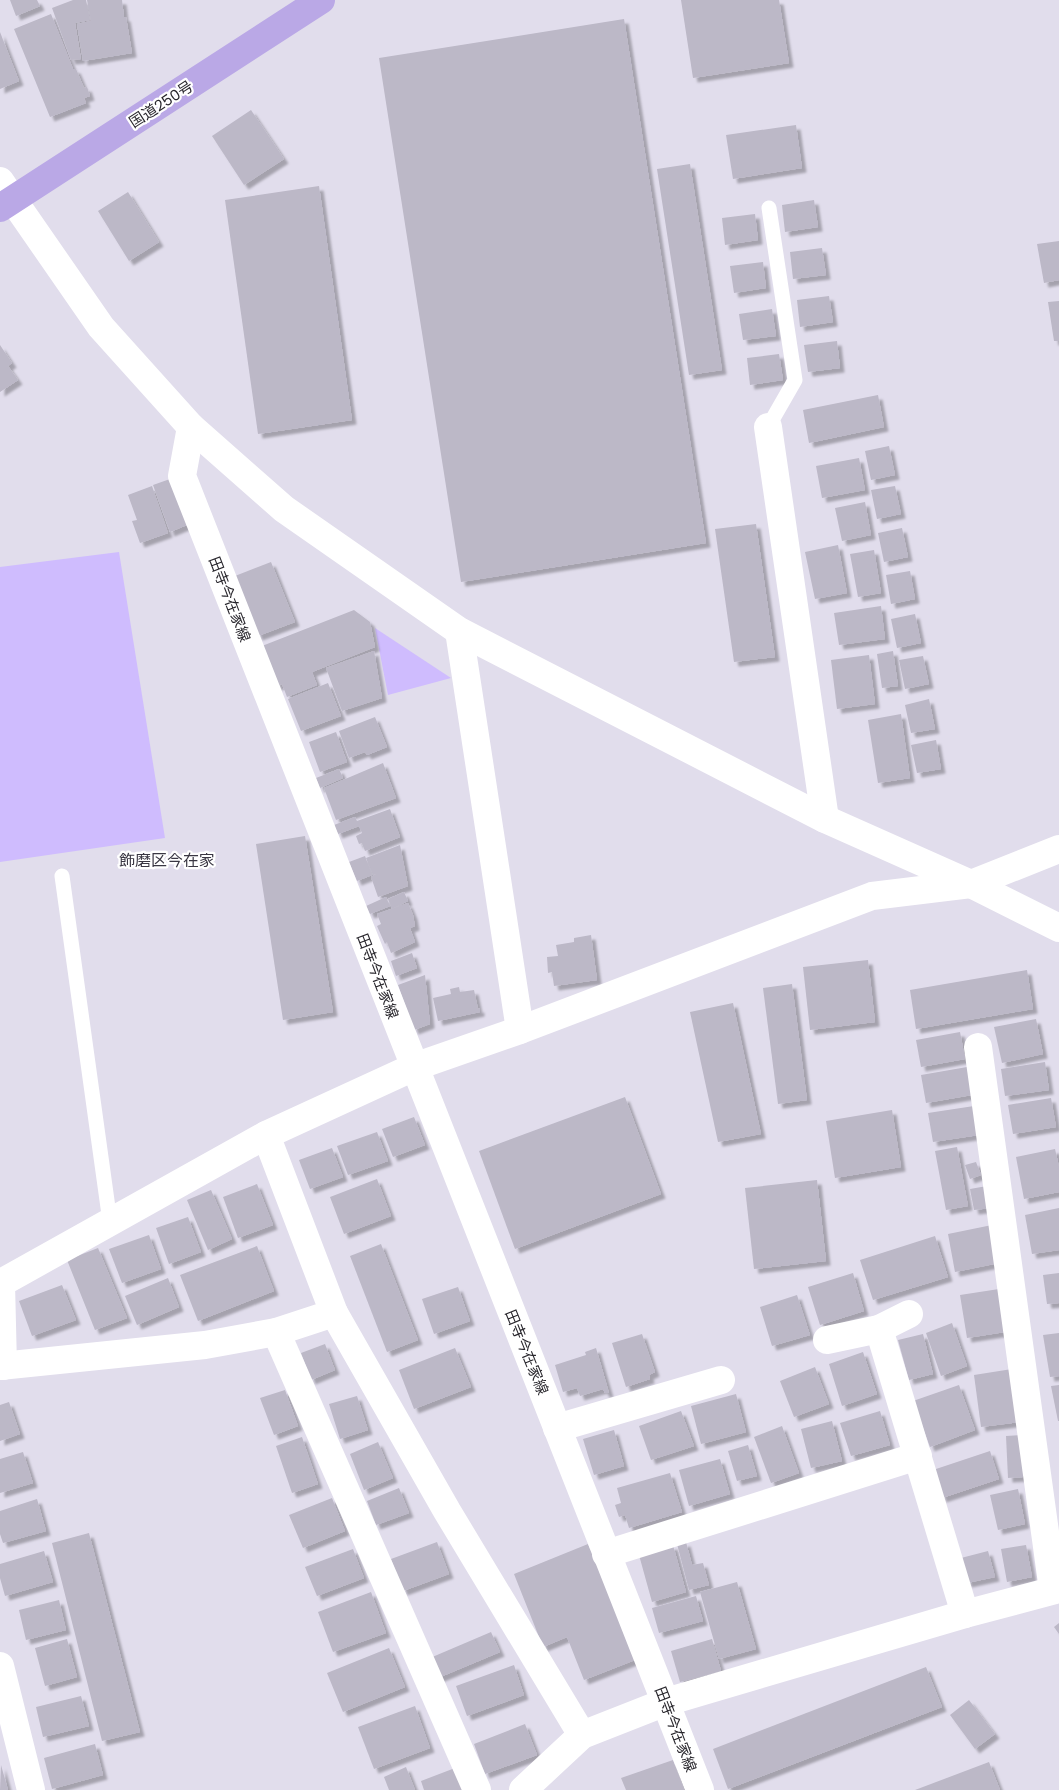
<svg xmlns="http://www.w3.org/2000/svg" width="1059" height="1790" font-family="Poppins,'Noto Sans JP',sans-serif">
	<defs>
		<filter id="shadow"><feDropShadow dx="4.5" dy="4.5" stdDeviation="1" flood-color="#0004"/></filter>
	</defs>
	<rect width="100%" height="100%" fill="#e1ddec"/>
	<g fill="#cfbcfe">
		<path d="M 119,552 L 165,838 L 0,862 L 0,567 Z"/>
		<path d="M 375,628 L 451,678 L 388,695 Z"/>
	</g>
	<g fill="#bcb8c7" filter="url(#shadow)">
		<path d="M 10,0 L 37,0 L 40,6 L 16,16 Z"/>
		<path d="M 73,0 L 86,0 L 90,20 L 75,23 L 81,59 L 71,60 L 52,8 Z"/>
		<path d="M 87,0 L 122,0 L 124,17 L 126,17 L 132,53 L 83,61 L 77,24 L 91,21 Z"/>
		<path d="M 681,0 L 779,0 L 789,63 L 693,78 Z"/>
		<path d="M 51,14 L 73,69 L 76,69 L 84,88 L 87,87 L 90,96 L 84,98 L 86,103 L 50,117 L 14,29 Z"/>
		<path d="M 624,19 L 706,543 L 461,582 L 379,58 Z"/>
		<path d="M 0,32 L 19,81 L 0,89 Z"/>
		<path d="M 251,110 L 284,159 L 244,185 L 212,136 Z"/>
		<path d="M 796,125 L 802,168 L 733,179 L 726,135 Z"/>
		<path d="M 690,164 L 722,370 L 689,375 L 657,169 Z"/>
		<path d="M 319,186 L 352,420 L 258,434 L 225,200 Z"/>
		<path d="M 128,192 L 159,242 L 129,261 L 98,211 Z"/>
		<path d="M 814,200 L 818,227 L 785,232 L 782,205 Z"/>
		<path d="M 755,214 L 758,240 L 725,245 L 722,218 Z"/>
		<path d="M 1059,241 L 1059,280 L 1044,283 L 1037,244 Z"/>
		<path d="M 822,248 L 826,275 L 793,279 L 790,252 Z"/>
		<path d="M 763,262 L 766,288 L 734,293 L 730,266 Z"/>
		<path d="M 829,296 L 833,322 L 800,327 L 797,300 Z"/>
		<path d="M 1059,301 L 1059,341 L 1054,341 L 1048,302 Z"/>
		<path d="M 772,309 L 776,336 L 743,340 L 739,314 Z"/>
		<path d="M 837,341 L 840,368 L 808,372 L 804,345 Z"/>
		<path d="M 0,345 L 12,363 L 8,366 L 18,380 L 0,392 Z"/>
		<path d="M 779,354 L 783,380 L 750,385 L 747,358 Z"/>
		<path d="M 878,395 L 884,427 L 809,443 L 803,410 Z"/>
		<path d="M 889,446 L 895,475 L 871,480 L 865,451 Z"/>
		<path d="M 859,458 L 865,490 L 822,498 L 816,466 Z"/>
		<path d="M 170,479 L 187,525 L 170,532 L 153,485 Z"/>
		<path d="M 152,486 L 168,533 L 140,543 L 132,521 L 137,520 L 128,495 Z"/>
		<path d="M 895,486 L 901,514 L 877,519 L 871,490 Z"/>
		<path d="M 865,502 L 871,535 L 842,541 L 835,508 Z"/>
		<path d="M 756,524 L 775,657 L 734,662 L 715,529 Z"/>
		<path d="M 902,528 L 908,557 L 884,562 L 878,533 Z"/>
		<path d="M 838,545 L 847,593 L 815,599 L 805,552 Z"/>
		<path d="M 874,550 L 881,593 L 858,597 L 850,554 Z"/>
		<path d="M 271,562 L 295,622 L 258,636 L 235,576 Z"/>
		<path d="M 910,571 L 915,599 L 891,604 L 886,575 Z"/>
		<path d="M 881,606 L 885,639 L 839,645 L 834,613 Z"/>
		<path d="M 354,610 L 370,622 L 375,647 L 312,672 L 317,685 L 287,697 L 282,684 L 277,686 L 262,646 Z"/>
		<path d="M 915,614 L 921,643 L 897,648 L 891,619 Z"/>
		<path d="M 374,651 L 382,698 L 342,711 L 326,668 Z"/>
		<path d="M 893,651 L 898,686 L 882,688 L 877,654 Z"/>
		<path d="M 869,655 L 875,704 L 837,709 L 831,660 Z"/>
		<path d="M 923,656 L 929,684 L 905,689 L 899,660 Z"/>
		<path d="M 328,683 L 341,716 L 301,731 L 288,699 Z"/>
		<path d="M 929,699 L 935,729 L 911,733 L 905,705 Z"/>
		<path d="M 901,714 L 910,778 L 878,783 L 868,720 Z"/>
		<path d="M 375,717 L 387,747 L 367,755 L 365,752 L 349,758 L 339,731 Z"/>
		<path d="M 336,732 L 347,762 L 320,772 L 309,742 Z"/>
		<path d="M 936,740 L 941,769 L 917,773 L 911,745 Z"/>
		<path d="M 383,763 L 396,798 L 336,820 L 324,788 Z"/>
		<path d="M 339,769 L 343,778 L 320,788 L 316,778 Z"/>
		<path d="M 390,809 L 400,837 L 365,851 L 362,843 L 359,844 L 356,836 L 362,833 L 359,826 L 338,834 L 334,825 L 355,817 L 357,821 Z"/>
		<path d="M 305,836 L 333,1012 L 283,1020 L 256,844 Z"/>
		<path d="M 400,845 L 408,886 L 378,897 L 371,877 L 376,874 L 373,875 L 366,858 Z"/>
		<path d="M 365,856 L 372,875 L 357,881 L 349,862 Z"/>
		<path d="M 404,892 L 408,901 L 392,909 L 388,899 Z"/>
		<path d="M 386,897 L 390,906 L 370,914 L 366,906 Z"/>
		<path d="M 408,903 L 413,915 L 415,926 L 410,928 L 415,942 L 391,953 L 387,942 L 385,944 L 377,926 L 381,924 L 377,914 Z"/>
		<path d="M 591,935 L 597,980 L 554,986 L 552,972 L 548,973 L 547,957 L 558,956 L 556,945 L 574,942 L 574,938 Z"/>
		<path d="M 412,953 L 417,968 L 396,976 L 391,961 Z"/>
		<path d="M 868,960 L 875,1022 L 810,1030 L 803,967 Z"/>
		<path d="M 1027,970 L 1033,1009 L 916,1029 L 910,990 Z"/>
		<path d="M 425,975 L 430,1024 L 414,1030 L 398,985 Z"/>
		<path d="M 792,984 L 807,1100 L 778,1104 L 763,988 Z"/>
		<path d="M 459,987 L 460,992 L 474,990 L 478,1009 L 480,1008 L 480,1012 L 438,1021 L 433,998 L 451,994 L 450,989 Z"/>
		<path d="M 733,1003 L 761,1134 L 718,1142 L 690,1012 Z"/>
		<path d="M 1036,1019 L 1043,1054 L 1002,1063 L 994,1027 Z"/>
		<path d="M 960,1032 L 965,1059 L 921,1067 L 916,1040 Z"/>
		<path d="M 1045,1062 L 1049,1090 L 1005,1096 L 1001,1069 Z"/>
		<path d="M 967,1067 L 972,1095 L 926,1103 L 921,1075 Z"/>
		<path d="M 625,1097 L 661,1194 L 515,1249 L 479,1151 Z"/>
		<path d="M 1051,1098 L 1056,1127 L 1013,1134 L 1008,1105 Z"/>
		<path d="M 974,1106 L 979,1135 L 933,1142 L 928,1113 Z"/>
		<path d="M 892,1110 L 901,1167 L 835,1178 L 826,1121 Z"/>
		<path d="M 414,1117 L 425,1145 L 393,1157 L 382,1129 Z"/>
		<path d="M 377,1132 L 388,1161 L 348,1175 L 337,1146 Z"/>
		<path d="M 957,1147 L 968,1206 L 946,1210 L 935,1151 Z"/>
		<path d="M 332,1148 L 343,1177 L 310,1189 L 299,1160 Z"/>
		<path d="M 1055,1149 L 1059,1167 L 1059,1192 L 1024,1199 L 1016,1157 Z"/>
		<path d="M 976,1162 L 981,1175 L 970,1179 L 965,1165 Z"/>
		<path d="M 377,1179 L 391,1216 L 344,1234 L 330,1197 Z"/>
		<path d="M 817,1180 L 826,1261 L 754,1269 L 745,1188 Z"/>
		<path d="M 257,1184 L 273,1225 L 238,1238 L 223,1197 Z"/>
		<path d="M 987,1186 L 991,1208 L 974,1210 L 970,1189 Z"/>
		<path d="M 211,1190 L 232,1239 L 208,1250 L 187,1200 Z"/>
		<path d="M 1059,1208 L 1059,1250 L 1032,1254 L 1025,1215 Z"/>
		<path d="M 188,1217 L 201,1252 L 169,1264 L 156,1228 Z"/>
		<path d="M 992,1225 L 999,1263 L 955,1272 L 948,1234 Z"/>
		<path d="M 149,1235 L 161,1269 L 122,1283 L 109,1249 Z"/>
		<path d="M 935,1236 L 948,1277 L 873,1300 L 860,1260 Z"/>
		<path d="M 381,1244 L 418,1340 L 387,1352 L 350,1256 Z"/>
		<path d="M 257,1246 L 274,1291 L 198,1321 L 180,1275 Z"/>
		<path d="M 98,1248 L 127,1318 L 95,1330 L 67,1260 Z"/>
		<path d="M 853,1273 L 864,1311 L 820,1325 L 808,1287 Z"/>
		<path d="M 1059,1273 L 1059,1303 L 1047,1304 L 1043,1275 Z"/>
		<path d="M 168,1278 L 179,1307 L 137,1325 L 125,1296 Z"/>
		<path d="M 62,1285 L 76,1320 L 32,1336 L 19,1301 Z"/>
		<path d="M 458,1287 L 470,1321 L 434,1334 L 422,1299 Z"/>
		<path d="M 999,1289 L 1005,1332 L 967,1338 L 960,1295 Z"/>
		<path d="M 797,1295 L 810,1335 L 772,1346 L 760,1307 Z"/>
		<path d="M 952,1323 L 967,1366 L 941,1376 L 926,1333 Z"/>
		<path d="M 1059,1333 L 1059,1376 L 1050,1377 L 1043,1335 Z"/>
		<path d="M 642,1334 L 655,1372 L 649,1375 L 650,1379 L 626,1387 L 612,1343 Z"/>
		<path d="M 923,1334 L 933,1374 L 909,1380 L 898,1340 Z"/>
		<path d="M 325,1344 L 335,1370 L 311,1380 L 301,1353 Z"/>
		<path d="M 455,1348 L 471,1387 L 414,1409 L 399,1370 Z"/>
		<path d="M 596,1348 L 609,1393 L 605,1393 L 603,1389 L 580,1396 L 577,1388 L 563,1392 L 555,1365 L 586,1355 L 585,1352 Z"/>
		<path d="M 863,1352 L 877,1394 L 842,1406 L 829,1364 Z"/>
		<path d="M 815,1367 L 829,1404 L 794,1417 L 780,1381 Z"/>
		<path d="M 1012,1369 L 1020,1422 L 981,1427 L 974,1375 Z"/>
		<path d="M 959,1385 L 975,1430 L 930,1447 L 913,1401 Z"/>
		<path d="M 1059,1385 L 1059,1421 L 1058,1421 L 1051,1386 Z"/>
		<path d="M 285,1390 L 298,1426 L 274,1435 L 260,1398 Z"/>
		<path d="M 736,1394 L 746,1432 L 701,1444 L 691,1406 Z"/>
		<path d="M 357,1396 L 368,1430 L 340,1439 L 329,1404 Z"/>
		<path d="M 9,1402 L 20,1434 L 0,1441 L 0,1405 Z"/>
		<path d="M 681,1411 L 694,1446 L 651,1460 L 639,1426 Z"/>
		<path d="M 880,1411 L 890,1445 L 851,1456 L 840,1423 Z"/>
		<path d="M 832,1421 L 842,1461 L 811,1468 L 801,1429 Z"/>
		<path d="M 782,1426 L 799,1473 L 771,1483 L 754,1437 Z"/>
		<path d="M 614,1430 L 624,1466 L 594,1475 L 583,1439 Z"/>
		<path d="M 1021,1435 L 1023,1477 L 1008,1478 L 1006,1436 Z"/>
		<path d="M 302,1437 L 318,1484 L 292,1493 L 276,1446 Z"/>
		<path d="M 378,1442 L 393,1478 L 364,1490 L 350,1454 Z"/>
		<path d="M 748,1445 L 757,1476 L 737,1481 L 728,1451 Z"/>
		<path d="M 990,1451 L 999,1479 L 942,1498 L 933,1470 Z"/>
		<path d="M 23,1452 L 33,1483 L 0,1493 L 0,1459 Z"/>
		<path d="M 720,1459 L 730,1494 L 689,1506 L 679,1470 Z"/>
		<path d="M 670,1473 L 682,1512 L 629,1528 L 625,1515 L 619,1517 L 615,1505 L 621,1503 L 617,1488 Z"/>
		<path d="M 399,1488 L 409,1513 L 376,1525 L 367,1501 Z"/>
		<path d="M 1018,1489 L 1025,1524 L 998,1530 L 990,1495 Z"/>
		<path d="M 332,1498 L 345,1531 L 303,1548 L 289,1515 Z"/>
		<path d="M 37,1499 L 46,1531 L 3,1543 L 0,1534 L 0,1511 Z"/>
		<path d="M 89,1533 L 140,1732 L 102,1741 L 52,1543 Z"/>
		<path d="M 437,1542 L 449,1574 L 403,1591 L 391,1559 Z"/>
		<path d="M 686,1542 L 692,1565 L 703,1563 L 709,1585 L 689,1590 L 677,1544 Z"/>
		<path d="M 588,1544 L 635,1660 L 584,1680 L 567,1637 L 543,1647 L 514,1574 Z"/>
		<path d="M 673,1545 L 686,1592 L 652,1602 L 639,1555 Z"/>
		<path d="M 1026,1545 L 1032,1577 L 1007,1582 L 1001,1549 Z"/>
		<path d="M 353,1549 L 364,1578 L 317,1596 L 305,1567 Z"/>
		<path d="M 44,1551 L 53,1582 L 5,1596 L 0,1578 L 0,1564 Z"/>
		<path d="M 988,1551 L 995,1577 L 967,1583 L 961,1558 Z"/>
		<path d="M 737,1582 L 756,1649 L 719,1659 L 700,1592 Z"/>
		<path d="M 371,1592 L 386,1633 L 333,1652 L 318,1612 Z"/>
		<path d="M 696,1596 L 703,1621 L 659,1633 L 652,1608 Z"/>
		<path d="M 59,1600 L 66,1630 L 26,1640 L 19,1610 Z"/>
		<path d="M 1059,1623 L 1059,1634 L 1054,1627 Z"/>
		<path d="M 491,1632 L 500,1652 L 438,1678 L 430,1658 Z"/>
		<path d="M 67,1639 L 77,1677 L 45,1686 L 35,1648 Z"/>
		<path d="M 712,1639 L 721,1671 L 680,1682 L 671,1651 Z"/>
		<path d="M 389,1648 L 405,1687 L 343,1712 L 327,1673 Z"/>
		<path d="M 514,1665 L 524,1695 L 467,1716 L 456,1686 Z"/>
		<path d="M 926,1667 L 942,1707 L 728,1789 L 713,1749 Z"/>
		<path d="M 81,1696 L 89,1726 L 43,1737 L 36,1707 Z"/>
		<path d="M 969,1700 L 995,1734 L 975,1749 L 950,1715 Z"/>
		<path d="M 415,1706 L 430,1748 L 374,1769 L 358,1727 Z"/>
		<path d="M 525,1724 L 537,1755 L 485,1774 L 474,1744 Z"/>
		<path d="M 95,1744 L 103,1775 L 52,1789 L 44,1758 Z"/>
		<path d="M 673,1760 L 684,1790 L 626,1790 L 621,1778 Z"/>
		<path d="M 989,1762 L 1000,1790 L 915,1790 Z"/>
		<path d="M 1,1765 L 8,1790 L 0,1790 Z"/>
		<path d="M 406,1767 L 415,1790 L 389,1790 L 384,1777 Z"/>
		<path d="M 455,1768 L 464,1790 L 424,1790 L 421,1781 Z"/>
	</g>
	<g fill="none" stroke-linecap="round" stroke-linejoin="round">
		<g stroke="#fff" stroke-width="15">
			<path d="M 768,427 L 795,380 L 769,208"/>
			<path d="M 62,876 L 110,1222"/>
		</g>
		<g stroke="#fff" stroke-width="28">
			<path d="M 768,427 L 825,819"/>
			<path d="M 459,631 L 520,1030"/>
			<path d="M 978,1047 L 1053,1590"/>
			<path d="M 334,1313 L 447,1511 L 582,1735"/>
			<path d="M 879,1329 L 965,1614"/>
			<path d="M 276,1332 L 477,1790"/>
			<path d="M 827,1340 L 879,1329 L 909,1314"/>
			<path d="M 0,1366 L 205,1345 L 276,1332 L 334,1313 L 266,1135"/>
			<path d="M 3,1366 L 1,1283 L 266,1135 L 414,1067 L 520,1030 L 872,896 L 971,884 L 1059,849"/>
			<path d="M 557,1428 L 721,1380"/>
			<path d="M 606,1554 L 918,1456"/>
			<path d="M 0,1666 L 31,1790"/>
			<path d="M 523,1790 L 582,1735 L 666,1702 L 965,1614 L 1059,1589"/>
		</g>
		<g stroke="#fff" stroke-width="28">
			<path d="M 0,181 L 13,200"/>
			<path d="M 191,427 L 284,509 L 459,631 L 825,819 L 971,884 L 1059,928"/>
		</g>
		<path stroke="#fff" stroke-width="28" d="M 13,200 L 101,327 L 191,427 L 182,476 L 700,1790"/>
		<path stroke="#baa8e6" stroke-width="28" d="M 0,208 L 321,0"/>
	</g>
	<g text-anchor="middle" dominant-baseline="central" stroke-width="4.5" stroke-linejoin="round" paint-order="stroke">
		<g font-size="15" fill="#29272d" stroke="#fff">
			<text transform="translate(161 104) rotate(-33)">国道250号</text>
			<text transform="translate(230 599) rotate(69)">田寺今在家線</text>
			<text transform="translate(378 976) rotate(69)">田寺今在家線</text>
			<text transform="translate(527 1352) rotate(68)">田寺今在家線</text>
			<text transform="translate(676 1729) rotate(69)">田寺今在家線</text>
		</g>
		<g font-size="16" fill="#3a3743" stroke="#fff">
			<text x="167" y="860">飾磨区今在家</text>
		</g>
	</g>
</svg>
